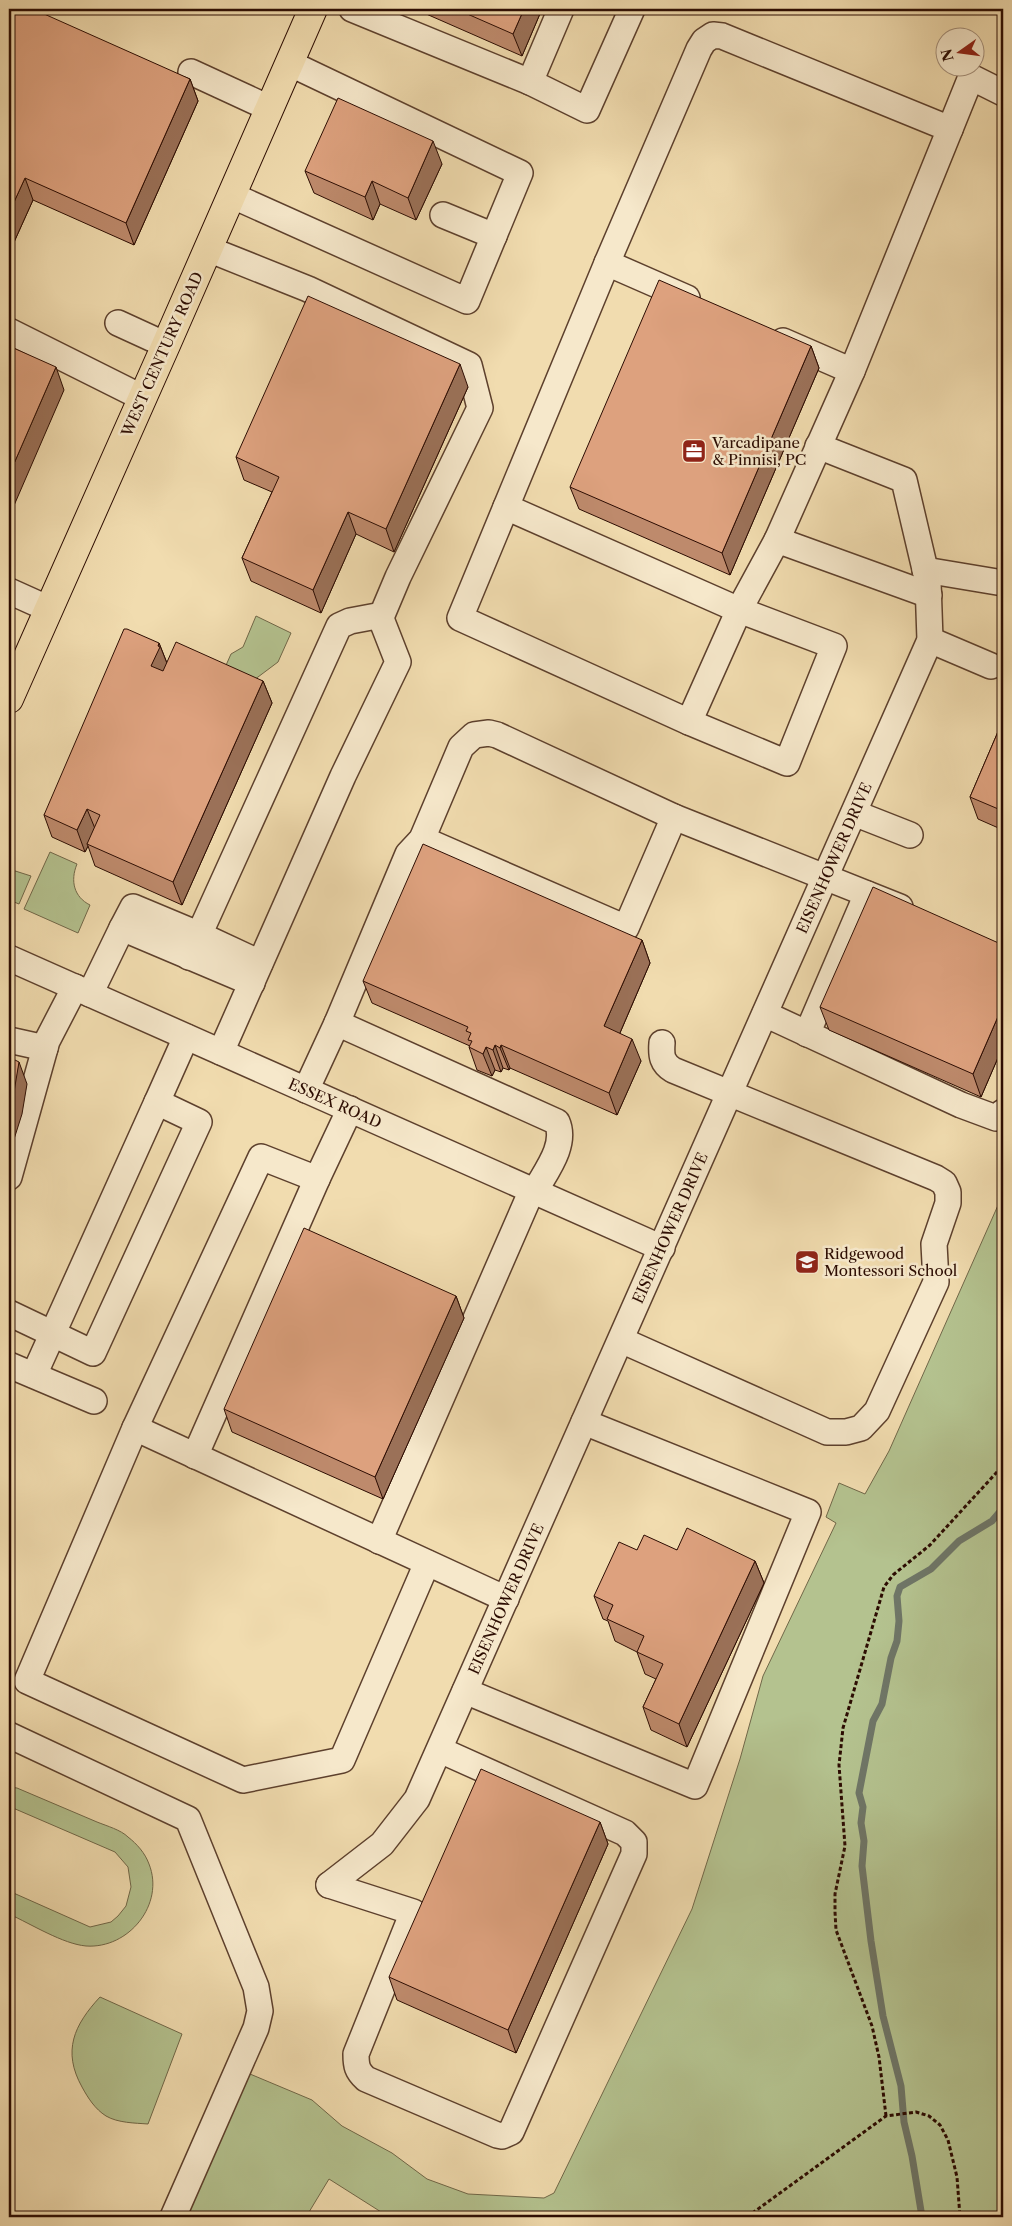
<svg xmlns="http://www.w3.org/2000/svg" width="1012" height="2226" font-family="'Libre Caslon Text',serif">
	<rect width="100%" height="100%" fill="#f1dcaf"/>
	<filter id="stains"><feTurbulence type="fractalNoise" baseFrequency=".004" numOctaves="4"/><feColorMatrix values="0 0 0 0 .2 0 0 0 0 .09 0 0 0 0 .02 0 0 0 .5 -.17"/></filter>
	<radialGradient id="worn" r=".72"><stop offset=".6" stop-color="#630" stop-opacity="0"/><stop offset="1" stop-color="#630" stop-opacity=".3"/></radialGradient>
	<g fill="#b4c28f" stroke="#706748">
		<path d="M 256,616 L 291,633 L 278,662 L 250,683 L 223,672 L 231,654 L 243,647 Z"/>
		<path d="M 50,852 L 77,864 C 70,881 74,897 90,905 L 78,933 L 24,909 Z"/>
		<path d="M 9,869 L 31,876 L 19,904 L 9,900 Z"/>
		<path d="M 1003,1194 L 1003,2217 L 389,2217 L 329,2179 L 306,2217 L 185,2217 L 250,2074 L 312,2100 L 342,2126 L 392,2153 L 427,2179 L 468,2194 L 544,2198 L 554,2193 L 692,1909 L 740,1759 L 763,1676 L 836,1523 L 826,1517 L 839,1483 L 865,1494 L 889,1451 Z"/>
		<path d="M 9,1787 L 17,1788 C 44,1799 70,1811 97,1822 C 107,1826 121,1830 128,1837 C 137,1844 145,1853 149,1864 C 165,1904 129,1949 86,1946 C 63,1944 31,1924 9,1914 L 9,1891 L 90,1927 L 111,1922 L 118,1916 L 126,1906 L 131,1887 L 128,1867 L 115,1852 L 13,1808 L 9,1808 Z"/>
		<path d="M 100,1997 L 182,2034 L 148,2124 C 135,2123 118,2123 106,2116 C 95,2109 88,2098 82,2087 C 62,2051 74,2025 100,1997 Z"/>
	</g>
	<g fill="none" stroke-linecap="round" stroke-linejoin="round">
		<path stroke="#6f7667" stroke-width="7" d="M 922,2217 L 912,2156 L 904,2122 L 901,2086 L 883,2016 L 871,1941 L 862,1866 L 864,1841 L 861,1823 L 863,1807 L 859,1793 L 873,1721 L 882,1704 L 891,1658 L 897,1641 L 899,1621 L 897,1596 L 900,1587 L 931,1569 L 959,1541 L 992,1521 L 1003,1508"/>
		<defs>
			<g id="minor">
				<path d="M 352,9 L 530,82 L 587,110 L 632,9"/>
				<path d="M 713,35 L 722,36 L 950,129 L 852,371 L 777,540 L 739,610 L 689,722 L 460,618 L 607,263 L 699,49 L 704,41 Z"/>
				<path d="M 191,72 L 269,108"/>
				<path d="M 530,82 L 561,9"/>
				<path d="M 950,129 L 971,77 L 1003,93"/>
				<path d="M 231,195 L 467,301 L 520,173 L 289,63"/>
				<path d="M 443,215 L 494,236"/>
				<path d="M 607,263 L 687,298"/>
				<path d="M 118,323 L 166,345"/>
				<path d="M 9,331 L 143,398"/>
				<path d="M 783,341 L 852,371"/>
				<path d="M 506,507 L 739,610 L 834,646 L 787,763 L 689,722"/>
				<path d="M 777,540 L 929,595"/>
				<path d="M 925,570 L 1003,583"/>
				<path d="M 9,591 L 49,609"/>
				<path d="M 930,640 L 991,666"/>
				<path d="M 854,813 L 910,835"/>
				<path d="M 422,839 L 626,928 L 674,817"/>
				<path d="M 122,928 L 133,907 L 200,935 L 260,963"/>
				<path d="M 189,957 L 339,626 L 350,621 L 382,615 L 398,577 L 480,408 L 469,365 L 308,289 L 208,249"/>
				<path d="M 9,958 L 662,1248"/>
				<path d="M 90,994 L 122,928 L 252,983"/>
				<path d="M 765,1014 L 961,1105 L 996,1118 L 1003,1112"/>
				<path d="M 337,1023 L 557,1122 C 567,1145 546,1171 535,1191"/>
				<path d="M 807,1034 L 867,894"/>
				<path d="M 9,1040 L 45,1048"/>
				<path d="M 221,1052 L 343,776 L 398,662 L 380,616"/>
				<path d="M 306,1090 L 337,1023 L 408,854 L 422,839 L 461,747 L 474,735 L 489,733 L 497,735 L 674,817 L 900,907"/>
				<path d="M 350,1109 L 317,1179 L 261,1157 L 135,1428 L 506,1599"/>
				<path d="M 9,1177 L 47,1041 L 75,987"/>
				<path d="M 9,1313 L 93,1353 L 199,1122 L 157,1102 L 186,1037"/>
				<path d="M 621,1340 L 827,1432 L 846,1432 L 861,1428 L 877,1411 L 936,1282 L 934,1244 L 948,1203 L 948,1192 L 944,1183 L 936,1178 L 673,1070 C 662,1063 661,1056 662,1043"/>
				<path d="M 9,1365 L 94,1401"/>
				<path d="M 34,1375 L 157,1102"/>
				<path d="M 135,1428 L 27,1681 L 243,1780 L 342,1760 L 427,1563"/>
				<path d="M 195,1456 L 317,1179"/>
				<path d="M 379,1541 L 532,1190"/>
				<path d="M 465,1691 L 695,1786 L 808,1512 L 584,1422"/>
				<path d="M 9,1735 L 188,1819 L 256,1987 L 260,2011 L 256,2028 L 173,2217"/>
				<path d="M 329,1885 L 382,1844 L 417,1799 L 930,640 L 928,582 L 904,480 L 818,446"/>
				<path d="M 329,1885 L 413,1912 L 356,2054 C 356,2066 357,2071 366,2079 L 497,2135 L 502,2136 L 511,2132 L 634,1854 L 634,1842 L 625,1833 L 440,1750"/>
			</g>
			<path id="major" d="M 9,699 L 166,345 L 313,9"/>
		</defs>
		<use href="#minor" stroke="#5d402d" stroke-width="28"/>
		<use href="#major" stroke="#2c0c02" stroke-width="30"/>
		<g stroke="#2c0c02" stroke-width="3" stroke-dasharray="4 2.5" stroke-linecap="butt">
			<path d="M 886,2116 L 879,2057 L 872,2026 L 836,1930 L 835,1912 L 835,1894 L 845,1846 L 839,1765 L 843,1728 L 884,1587 L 893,1575 L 930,1545 L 997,1472 L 1003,1461"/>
			<path d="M 747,2217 L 886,2116 L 916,2112 L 929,2116 L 940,2125 L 948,2140 L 957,2177 L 960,2217"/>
		</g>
		<use href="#minor" stroke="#f6e8cb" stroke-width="25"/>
		<use href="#major" stroke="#f1dcaf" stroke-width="28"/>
	</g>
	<g fill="#be8a6c" stroke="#2c0c02">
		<path d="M 9,9 L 190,79 L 198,101 L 134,245 L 33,200 L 10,251 L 9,250 Z"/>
		<path d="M 422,9 L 542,9 L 522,56 L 424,13 Z"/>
		<path d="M 442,164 L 416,220 L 380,204 L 373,220 L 314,193 L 305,171 Z"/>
		<path d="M 811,346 L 819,368 L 730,575 L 579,509 L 570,487 Z"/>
		<path d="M 468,387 L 394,552 L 356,534 L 321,613 L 251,581 L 242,558 L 272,492 L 244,480 L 236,457 Z"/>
		<path d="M 159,643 L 167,663 L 263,681 L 272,703 L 182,905 L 95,866 L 88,846 L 85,852 L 52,837 L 44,815 Z"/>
		<path d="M 1003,720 L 1003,830 L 978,819 L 970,797 Z"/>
		<path d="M 642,940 L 650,963 L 620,1033 L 641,1061 L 617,1115 L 510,1068 L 509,1070 L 503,1068 L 501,1072 L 495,1070 L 492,1076 L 477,1070 L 469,1047 L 470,1046 L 372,1003 L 363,981 Z"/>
		<path d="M 1003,945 L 1003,1046 L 981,1097 L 829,1030 L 820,1007 Z"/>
		<path d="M 456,1296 L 464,1318 L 383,1499 L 232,1432 L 224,1409 Z"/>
		<path d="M 637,1550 L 677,1550 L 755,1561 L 764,1583 L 687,1747 L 651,1730 L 643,1707 L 656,1679 L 645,1674 L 637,1652 L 615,1641 L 608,1621 L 603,1619 L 594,1596 Z"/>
		<path d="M 600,1822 L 608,1844 L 516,2053 L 397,2000 L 389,1977 Z"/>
	</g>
	<g fill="#9b7158" stroke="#2c0c02">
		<path d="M 524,9 L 542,9 L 522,56 L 513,34 Z"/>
		<path d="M 190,79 L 198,101 L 134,245 L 126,223 Z"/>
		<path d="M 433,141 L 442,164 L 416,220 L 408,198 Z"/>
		<path d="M 25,178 L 33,200 L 10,251 L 9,246 L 9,213 Z"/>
		<path d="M 372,181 L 380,204 L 373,220 L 365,197 Z"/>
		<path d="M 811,346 L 819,368 L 730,575 L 722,553 Z"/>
		<path d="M 460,364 L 468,387 L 394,552 L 386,529 Z"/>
		<path d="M 56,367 L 64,390 L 9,517 L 9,475 Z"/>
		<path d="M 348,512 L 356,534 L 321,613 L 313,590 Z"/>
		<path d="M 159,643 L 168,666 L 160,688 L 151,666 Z"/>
		<path d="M 263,681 L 272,703 L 182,905 L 173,882 Z"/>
		<path d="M 87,809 L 96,831 L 87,844 L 88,846 L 85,852 L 77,830 Z"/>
		<path d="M 642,940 L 650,963 L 613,1049 L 604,1026 Z"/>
		<path d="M 1003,1005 L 1003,1046 L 981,1097 L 973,1074 Z"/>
		<path d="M 632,1039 L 641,1061 L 617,1115 L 609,1093 Z"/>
		<path d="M 495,1045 L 503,1068 L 501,1072 L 493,1050 Z"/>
		<path d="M 501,1045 L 510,1068 L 509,1070 L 500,1048 Z"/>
		<path d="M 486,1047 L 495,1070 L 492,1076 L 483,1054 Z"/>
		<path d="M 19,1062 L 27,1084 L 22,1114 L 9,1155 L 9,1107 Z"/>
		<path d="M 456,1296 L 464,1318 L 383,1499 L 375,1477 Z"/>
		<path d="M 755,1561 L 764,1583 L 687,1747 L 679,1724 Z"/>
		<path d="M 600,1822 L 608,1844 L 516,2053 L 508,2030 Z"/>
	</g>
	<g fill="#dda17e" stroke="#2c0c02">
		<path d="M 9,9 L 33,9 L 190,79 L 126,223 L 25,178 L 9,213 Z"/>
		<path d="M 456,9 L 524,9 L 513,34 Z"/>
		<path d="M 338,98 L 433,141 L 408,198 L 372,181 L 365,197 L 305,171 Z"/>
		<path d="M 659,280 L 811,346 L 722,553 L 570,487 Z"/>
		<path d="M 308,296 L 460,364 L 386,529 L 348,512 L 313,590 L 242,558 L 279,477 L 236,457 Z"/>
		<path d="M 9,346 L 56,367 L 9,475 Z"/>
		<path d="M 124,629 L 127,629 L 159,643 L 158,646 L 160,647 L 151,666 L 163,671 L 176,642 L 263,681 L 173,882 L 87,844 L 100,815 L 87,809 L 77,830 L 44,815 Z"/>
		<path d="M 1003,720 L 1003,811 L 970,797 Z"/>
		<path d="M 423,844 L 642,940 L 604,1026 L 632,1039 L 609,1093 L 501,1045 L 500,1048 L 495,1045 L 493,1050 L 486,1047 L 483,1054 L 469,1047 L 472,1041 L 468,1040 L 471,1033 L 466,1031 L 468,1027 L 363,981 Z"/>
		<path d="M 873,887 L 1003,945 L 1003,1005 L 973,1074 L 820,1007 Z"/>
		<path d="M 9,1057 L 19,1062 L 14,1092 L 9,1107 Z"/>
		<path d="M 304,1228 L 456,1296 L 375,1477 L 224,1409 Z"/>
		<path d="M 687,1528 L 755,1561 L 679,1724 L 643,1707 L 663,1664 L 637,1652 L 644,1636 L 607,1619 L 613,1605 L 594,1596 L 619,1542 L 637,1550 L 644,1535 L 677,1550 Z"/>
		<path d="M 481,1769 L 600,1822 L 508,2030 L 389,1977 Z"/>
	</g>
	<defs>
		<symbol id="office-square" viewBox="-11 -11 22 22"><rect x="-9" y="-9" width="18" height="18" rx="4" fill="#8f2418" stroke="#f6e8cb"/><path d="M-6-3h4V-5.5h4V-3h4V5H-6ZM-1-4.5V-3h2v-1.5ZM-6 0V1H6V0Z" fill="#fff"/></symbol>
		<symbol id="school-square" viewBox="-11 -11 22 22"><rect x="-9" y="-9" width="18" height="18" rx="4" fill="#8f2418" stroke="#f6e8cb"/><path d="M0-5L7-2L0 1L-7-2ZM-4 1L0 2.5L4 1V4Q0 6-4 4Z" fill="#fff"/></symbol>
	</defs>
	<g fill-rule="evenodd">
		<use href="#office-square" x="680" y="437" width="28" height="28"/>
		<use href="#school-square" x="793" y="1248" width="28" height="28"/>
	</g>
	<g text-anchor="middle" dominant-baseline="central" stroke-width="5" stroke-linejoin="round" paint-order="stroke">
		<g font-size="15" fill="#2c0c02" stroke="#f6e8cb">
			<text transform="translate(162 354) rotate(-66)">WEST CENTURY ROAD</text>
			<text transform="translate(834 858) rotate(-66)">EISENHOWER DRIVE</text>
			<text transform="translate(335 1103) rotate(24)">ESSEX ROAD</text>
			<text transform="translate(670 1228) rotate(-66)">EISENHOWER DRIVE</text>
			<text transform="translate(506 1599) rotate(-66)">EISENHOWER DRIVE</text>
		</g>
		<g font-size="15" fill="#2c0c02" stroke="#f6e8cb" text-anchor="start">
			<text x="712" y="442">Varcadipane<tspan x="712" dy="17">&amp; Pinnisi, PC</tspan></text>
			<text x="824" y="1253">Ridgewood<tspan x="824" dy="17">Montessori School</tspan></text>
		</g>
	</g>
	<rect width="1012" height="2226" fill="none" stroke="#f1dcaf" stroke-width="30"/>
	<rect x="10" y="10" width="992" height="2206" fill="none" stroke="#2c0c02" stroke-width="2.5"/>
	<rect x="15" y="15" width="982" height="2196" fill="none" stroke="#2c0c02"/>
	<g transform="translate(960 52) rotate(256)"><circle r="24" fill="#f6e8cb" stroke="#a5907b"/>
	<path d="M0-4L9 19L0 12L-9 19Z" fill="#8f2418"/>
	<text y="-8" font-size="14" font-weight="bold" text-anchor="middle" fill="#2c0c02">N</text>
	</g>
	<rect width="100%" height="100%" filter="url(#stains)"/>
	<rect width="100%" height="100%" fill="url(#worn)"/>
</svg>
